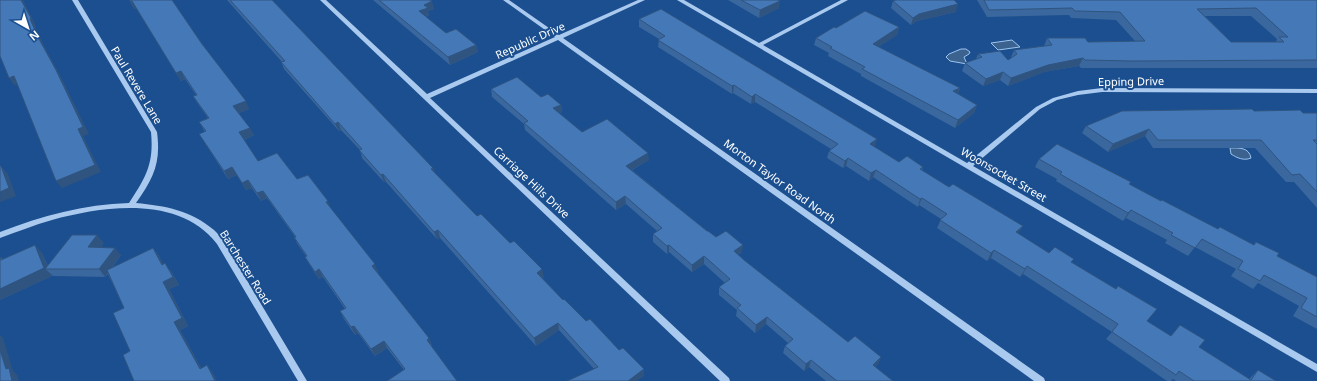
<svg xmlns="http://www.w3.org/2000/svg" width="1317" height="381" font-family="'Noto Sans',sans-serif">
	<rect width="100%" height="100%" fill="#1b4f8f"/>
	<g fill="#3c6290" stroke="#9cc4f0">
		<path d="M 1012,40 L 1020,47 L 998,50 L 991,43 Z"/>
		<path d="M 961,49 L 966,49 L 970,52 L 969,54 L 964,57 L 967,64 L 950,61 L 946,57 L 949,54 Z"/>
		<path d="M 1230,148 C 1239,148 1249,147 1251,158 C 1244,161 1237,158 1231,154 Z"/>
	</g>
	<g fill="none" stroke-linecap="round" stroke-linejoin="round">
		<g fill="#a9c9ee" fill-rule="evenodd">
			<path d="M 72,0 L 78,0 L 157,132 C 161,163 154,177 136,203 C 166,206 190,210 214,230 C 221,236 226,245 230,252 L 307,381 L 298,381 L 217,244 C 179,195 104,206 52,220 C 34,225 17,232 0,238 L 0,232 C 42,216 84,204 129,203 C 146,177 154,164 151,132 Z"/>
			<path d="M 320,0 L 326,0 L 427,94 L 555,37 L 503,0 L 509,0 L 559,35 L 638,0 L 645,0 L 563,38 L 1044,378 L 1045,381 L 1034,381 L 558,40 L 430,98 L 729,378 L 730,381 L 720,381 Z"/>
			<path d="M 677,0 L 684,0 L 759,43 L 841,0 L 848,0 L 763,45 L 967,163 L 1036,107 L 1053,98 L 1078,91 L 1102,88 L 1317,89 L 1317,93 L 1102,92 L 1078,95 L 1057,100 L 1040,109 L 973,166 L 1317,364 L 1317,372 Z"/>
		</g>
	</g>
	<g fill="#3a679d" fill-rule="evenodd">
		<path d="M 129,0 L 172,0 L 202,44 L 249,109 L 239,113 L 254,135 L 244,140 L 258,161 L 297,179 L 331,209 L 378,272 L 377,272 L 429,338 L 432,346 L 404,370 L 387,348 L 375,356 L 358,333 L 355,335 L 344,319 L 340,311 L 345,309 L 323,277 L 319,279 L 309,264 L 305,257 L 306,256 L 298,245 L 294,237 L 295,237 L 267,198 L 261,201 L 252,188 L 246,190 L 237,175 L 228,179 L 199,134 L 205,132 L 199,122 L 208,118 L 198,104 L 193,96 L 196,95 L 185,79 L 181,81 L 136,8 L 134,9 Z"/>
		<path d="M 227,0 L 272,0 L 433,168 L 435,173 L 477,216 L 544,277 L 542,278 L 563,300 L 644,376 L 594,369 L 559,330 L 536,346 L 440,238 L 437,239 L 386,182 L 384,182 L 362,158 L 360,150 L 341,130 L 339,131 L 284,69 L 281,62 L 282,62 Z"/>
		<path d="M 373,0 L 430,0 L 434,9 L 428,11 L 429,15 L 426,17 L 446,33 L 476,45 L 478,52 L 450,65 Z"/>
		<path d="M 728,0 L 780,0 L 779,0 L 779,8 L 759,18 Z"/>
		<path d="M 977,0 L 1317,0 L 1317,68 L 1081,68 L 1079,66 L 1044,72 L 1008,86 L 1000,80 L 983,86 L 962,71 L 965,63 L 976,59 L 978,54 L 1008,60 L 1012,58 L 1011,57 L 1014,50 L 1044,46 L 1047,38 L 1088,42 L 1135,41 L 1116,20 L 1071,18 L 1069,15 L 987,17 ZM 1205,16 L 1251,16 L 1277,39 L 1276,42 L 1231,42 Z"/>
		<path d="M 893,1 L 956,12 L 917,21 L 911,25 L 891,8 Z"/>
		<path d="M 639,19 L 875,147 L 899,162 L 923,167 L 922,170 L 1018,234 L 1049,253 L 1072,262 L 1147,321 L 1171,336 L 1180,325 L 1199,347 L 1249,379 L 1258,370 L 1276,381 L 1176,381 L 1173,379 L 1171,381 L 1167,381 L 1106,339 L 1112,332 L 1023,274 L 1020,277 L 991,258 L 987,261 L 937,228 L 941,219 L 919,205 L 918,207 L 873,177 L 869,181 L 846,166 L 843,168 L 827,158 L 829,151 L 831,149 L 755,102 L 751,104 L 733,93 L 732,94 L 658,47 L 659,39 L 639,27 Z"/>
		<path d="M 899,27 L 897,35 L 878,47 L 960,88 L 958,94 L 977,105 L 974,113 L 955,128 L 861,76 L 861,74 L 828,56 L 829,53 L 814,45 L 816,38 L 836,28 Z"/>
		<path d="M 491,89 L 541,97 L 561,105 L 562,112 L 559,113 L 582,132 L 649,160 L 632,170 L 707,231 L 742,252 L 738,255 L 744,260 L 848,342 L 881,357 L 878,364 L 875,367 L 893,381 L 826,381 L 809,367 L 804,371 L 783,353 L 785,346 L 788,343 L 766,324 L 755,333 L 736,316 L 737,310 L 719,295 L 719,287 L 725,283 L 704,264 L 692,272 L 669,252 L 667,254 L 653,242 L 653,234 L 657,231 L 626,204 L 616,210 L 525,130 L 524,124 L 492,97 Z"/>
		<path d="M 1254,111 L 1303,113 L 1317,113 L 1317,208 L 1294,182 L 1286,182 L 1255,148 L 1153,148 L 1145,136 L 1108,152 L 1082,133 L 1086,126 Z"/>
		<path d="M 1039,159 L 1131,182 L 1129,184 L 1161,201 L 1218,229 L 1254,245 L 1256,242 L 1277,256 L 1317,277 L 1317,329 L 1293,316 L 1299,306 L 1258,283 L 1253,289 L 1231,276 L 1236,269 L 1195,247 L 1188,256 L 1165,243 L 1167,240 L 1126,218 L 1123,221 L 1056,181 L 1057,179 L 1035,167 Z"/>
		<path d="M 104,243 L 101,247 L 121,255 L 112,268 L 153,248 L 159,256 L 163,264 L 171,271 L 179,285 L 169,289 L 188,326 L 180,330 L 201,368 L 213,373 L 130,351 L 124,308 L 108,274 L 105,277 L 53,276 L 51,274 L 52,276 L 0,300 L 0,257 L 3,259 L 42,253 L 48,266 Z"/>
	</g>
	<g fill="#305480">
		<path d="M 21,0 L 23,0 L 36,26 L 35,26 L 44,46 L 61,77 L 89,134 L 83,136 L 101,172 L 62,188 L 56,181 L 78,129 Z"/>
		<path d="M 130,1 L 132,1 L 136,8 L 134,9 Z"/>
		<path d="M 432,1 L 434,9 L 428,11 L 429,15 L 421,18 L 419,11 L 424,5 Z"/>
		<path d="M 780,1 L 779,8 L 759,18 L 760,10 Z"/>
		<path d="M 958,4 L 956,12 L 917,21 L 911,25 L 913,18 L 919,14 Z"/>
		<path d="M 899,27 L 897,35 L 871,51 L 873,44 Z"/>
		<path d="M 476,45 L 478,52 L 450,65 L 448,57 Z"/>
		<path d="M 1083,58 L 1079,66 L 1044,72 L 1008,86 L 1011,78 L 1048,65 Z"/>
		<path d="M 181,71 L 185,79 L 181,81 L 176,73 Z"/>
		<path d="M 1003,72 L 1000,80 L 983,86 L 986,79 Z"/>
		<path d="M 14,76 L 20,84 L 14,85 L 9,78 Z"/>
		<path d="M 734,85 L 733,93 L 732,94 L 732,86 Z"/>
		<path d="M 960,88 L 957,96 L 953,91 Z"/>
		<path d="M 755,94 L 755,102 L 751,104 L 752,97 Z"/>
		<path d="M 246,101 L 249,109 L 237,114 L 233,106 Z"/>
		<path d="M 561,105 L 562,112 L 554,116 L 553,108 Z"/>
		<path d="M 977,105 L 974,113 L 955,128 L 958,120 Z"/>
		<path d="M 338,122 L 341,130 L 339,131 L 335,124 Z"/>
		<path d="M 250,128 L 254,135 L 243,140 L 239,132 Z"/>
		<path d="M 1149,129 L 1145,136 L 1108,152 L 1113,144 Z"/>
		<path d="M 877,139 L 875,147 L 868,152 L 870,144 Z"/>
		<path d="M 648,153 L 649,160 L 626,173 L 626,166 Z"/>
		<path d="M 848,158 L 846,166 L 843,168 L 845,161 Z"/>
		<path d="M 1,166 L 8,174 L 16,196 L 0,202 Z"/>
		<path d="M 232,167 L 237,175 L 228,179 L 224,171 Z"/>
		<path d="M 433,168 L 436,175 L 431,169 Z"/>
		<path d="M 876,170 L 873,177 L 869,181 L 871,173 Z"/>
		<path d="M 383,174 L 386,182 L 384,182 L 381,175 Z"/>
		<path d="M 248,180 L 252,188 L 246,190 L 242,183 Z"/>
		<path d="M 263,191 L 267,198 L 261,201 L 257,193 Z"/>
		<path d="M 625,196 L 626,204 L 616,210 L 616,202 Z"/>
		<path d="M 922,198 L 919,205 L 918,207 L 920,199 Z"/>
		<path d="M 328,201 L 331,209 L 329,210 L 326,202 Z"/>
		<path d="M 1131,210 L 1126,218 L 1123,221 L 1128,213 Z"/>
		<path d="M 1023,226 L 1018,234 L 1012,240 L 1016,232 Z"/>
		<path d="M 438,230 L 440,238 L 437,239 L 434,232 Z"/>
		<path d="M 97,235 L 104,243 L 95,255 L 88,247 Z"/>
		<path d="M 35,245 L 42,253 L 49,269 L 45,269 L 51,274 L 52,276 L 0,300 L 0,289 Z"/>
		<path d="M 669,245 L 669,252 L 667,254 L 667,246 Z"/>
		<path d="M 743,245 L 742,252 L 733,258 L 734,251 Z"/>
		<path d="M 115,248 L 121,255 L 105,277 L 99,269 Z"/>
		<path d="M 153,248 L 159,256 L 168,272 L 162,265 Z"/>
		<path d="M 994,250 L 991,258 L 987,261 L 991,253 Z"/>
		<path d="M 704,256 L 704,264 L 692,272 L 692,265 Z"/>
		<path d="M 165,263 L 171,271 L 179,285 L 169,289 L 188,326 L 180,330 L 206,377 L 200,369 L 174,322 L 163,282 Z"/>
		<path d="M 375,264 L 378,272 L 375,273 L 372,266 Z"/>
		<path d="M 1027,266 L 1023,274 L 1020,277 L 1025,269 Z"/>
		<path d="M 319,269 L 323,277 L 319,279 L 315,272 Z"/>
		<path d="M 542,269 L 544,277 L 538,280 L 537,273 Z"/>
		<path d="M 767,317 L 766,324 L 755,333 L 756,325 Z"/>
		<path d="M 558,323 L 559,330 L 536,346 L 534,338 Z"/>
		<path d="M 354,326 L 358,333 L 355,335 L 351,327 Z"/>
		<path d="M 0,335 L 3,338 L 13,371 L 17,375 L 19,381 L 12,381 L 6,369 L 0,350 Z"/>
		<path d="M 429,338 L 432,346 L 429,348 L 427,340 Z"/>
		<path d="M 384,341 L 387,348 L 375,356 L 371,349 Z"/>
		<path d="M 881,357 L 878,364 L 870,372 L 873,365 Z"/>
		<path d="M 811,360 L 809,367 L 804,371 L 806,364 Z"/>
		<path d="M 207,365 L 213,373 L 217,381 L 215,381 Z"/>
		<path d="M 644,369 L 644,376 L 637,381 L 628,381 Z"/>
	</g>
	<g fill="#4478b7" stroke="#305480" fill-rule="evenodd">
		<path d="M 0,0 L 21,0 L 31,18 L 30,19 L 39,39 L 56,70 L 83,127 L 78,129 L 95,165 L 56,181 L 14,76 L 9,78 L 0,56 Z"/>
		<path d="M 129,0 L 172,0 L 202,44 L 246,101 L 233,106 L 250,128 L 239,132 L 258,161 L 277,153 L 297,179 L 308,175 L 328,201 L 326,202 L 375,264 L 372,266 L 429,338 L 427,340 L 457,381 L 387,381 L 405,369 L 384,341 L 371,349 L 354,326 L 351,327 L 340,311 L 346,308 L 319,269 L 315,272 L 305,257 L 307,256 L 294,237 L 296,237 L 263,191 L 257,193 L 248,180 L 242,183 L 232,167 L 224,171 L 199,134 L 206,131 L 199,122 L 209,118 L 193,96 L 197,95 L 181,71 L 176,73 L 132,1 L 130,1 Z"/>
		<path d="M 230,0 L 272,0 L 433,168 L 431,169 L 477,216 L 481,214 L 510,243 L 514,241 L 542,269 L 537,273 L 563,300 L 564,299 L 586,321 L 590,319 L 619,350 L 623,348 L 644,369 L 628,381 L 567,381 L 598,367 L 558,323 L 534,338 L 438,230 L 434,232 L 383,174 L 381,175 L 359,150 L 362,149 L 338,122 L 335,124 L 281,62 L 285,61 Z"/>
		<path d="M 379,0 L 430,0 L 432,1 L 424,5 L 428,8 L 419,11 L 446,33 L 456,29 L 476,45 L 448,57 Z"/>
		<path d="M 741,0 L 778,0 L 780,1 L 760,10 Z"/>
		<path d="M 896,0 L 954,0 L 958,4 L 919,14 L 913,18 L 893,1 Z"/>
		<path d="M 984,0 L 1317,0 L 1317,60 L 1132,61 L 1085,60 L 1083,58 L 1048,65 L 1011,78 L 1003,72 L 986,79 L 965,63 L 982,57 L 978,54 L 1000,51 L 1008,60 L 1017,54 L 1014,50 L 1052,45 L 1047,38 L 1085,38 L 1088,42 L 1145,41 L 1120,12 L 1075,11 L 1072,8 L 989,10 ZM 1256,8 L 1288,37 L 1279,37 L 1284,42 L 1231,42 L 1197,9 Z"/>
		<path d="M 661,9 L 877,139 L 870,144 L 899,162 L 907,156 L 923,167 L 920,169 L 949,187 L 953,184 L 1023,226 L 1016,232 L 1049,253 L 1055,247 L 1074,259 L 1071,262 L 1116,289 L 1118,286 L 1157,309 L 1147,321 L 1171,336 L 1180,325 L 1205,340 L 1199,347 L 1251,380 L 1258,370 L 1276,381 L 1194,381 L 1179,371 L 1176,375 L 1112,332 L 1118,324 L 1027,266 L 1025,269 L 994,250 L 991,253 L 940,220 L 947,214 L 922,198 L 920,199 L 876,170 L 871,173 L 848,158 L 845,161 L 829,151 L 838,144 L 755,94 L 752,97 L 734,85 L 732,86 L 658,40 L 665,36 L 639,19 Z"/>
		<path d="M 865,11 L 899,27 L 873,44 L 960,88 L 953,91 L 977,105 L 958,120 L 862,69 L 865,67 L 830,48 L 832,47 L 816,38 L 834,27 L 836,28 Z"/>
		<path d="M 517,77 L 541,97 L 548,94 L 561,105 L 553,108 L 582,132 L 607,119 L 648,153 L 626,166 L 707,231 L 708,231 L 716,237 L 726,231 L 743,245 L 734,251 L 744,260 L 848,342 L 855,336 L 881,357 L 873,365 L 893,381 L 837,381 L 811,360 L 806,364 L 785,346 L 793,339 L 767,317 L 756,325 L 737,308 L 741,305 L 719,287 L 730,279 L 704,256 L 692,265 L 669,245 L 667,246 L 653,234 L 662,228 L 625,196 L 616,202 L 524,123 L 528,121 L 491,89 Z"/>
		<path d="M 1252,109 L 1254,111 L 1300,110 L 1303,113 L 1317,113 L 1317,140 L 1313,140 L 1317,144 L 1317,192 L 1300,174 L 1292,175 L 1261,140 L 1158,140 L 1149,129 L 1113,144 L 1086,126 L 1122,111 Z"/>
		<path d="M 1057,144 L 1131,182 L 1129,184 L 1161,201 L 1162,200 L 1218,229 L 1220,227 L 1254,245 L 1256,242 L 1279,253 L 1277,256 L 1317,277 L 1317,317 L 1301,308 L 1307,298 L 1264,275 L 1260,281 L 1238,269 L 1243,261 L 1202,239 L 1195,248 L 1171,235 L 1173,233 L 1131,210 L 1128,213 L 1060,174 L 1062,172 L 1039,159 Z"/>
		<path d="M 0,166 L 1,166 L 9,188 L 0,192 Z"/>
		<path d="M 72,235 L 97,235 L 88,247 L 115,248 L 99,269 L 45,269 Z"/>
		<path d="M 35,245 L 44,268 L 0,289 L 0,257 L 1,260 Z"/>
		<path d="M 153,248 L 162,265 L 165,263 L 173,277 L 163,282 L 182,318 L 174,322 L 200,369 L 207,365 L 215,381 L 134,381 L 123,355 L 130,351 L 113,313 L 124,308 L 107,270 Z"/>
		<path d="M 0,350 L 6,369 L 9,368 L 12,381 L 0,381 Z"/>
	</g>
	<g text-anchor="middle" dominant-baseline="central" stroke-width="4" stroke-linejoin="round" paint-order="stroke">
		<g font-size="11" fill="#fff" stroke="#1b4f8f">
			<text transform="translate(530 40) rotate(-24)">Republic Drive</text>
			<text transform="translate(1131 81) rotate(-1)">Epping Drive</text>
			<text transform="translate(137 85) rotate(59)">Paul Revere Lane</text>
			<text transform="translate(1004 174) rotate(30)">Woonsocket Street</text>
			<text transform="translate(780 181) rotate(36)">Morton Taylor Road North</text>
			<text transform="translate(532 182) rotate(43)">Carriage Hills Drive</text>
			<text transform="translate(246 267) rotate(58)">Barchester Road</text>
		</g>
	</g>
	<g transform="translate(28 28) rotate(141)" stroke="#1b4f8f" stroke-width="3" paint-order="stroke">
	<path d="M0-3L7 15L0 10L-7 15Z" fill="#ffffff"/>
	<text y="-6" font-size="11" font-weight="bold" text-anchor="middle" fill="#ffffff">N</text>
	</g>
</svg>
